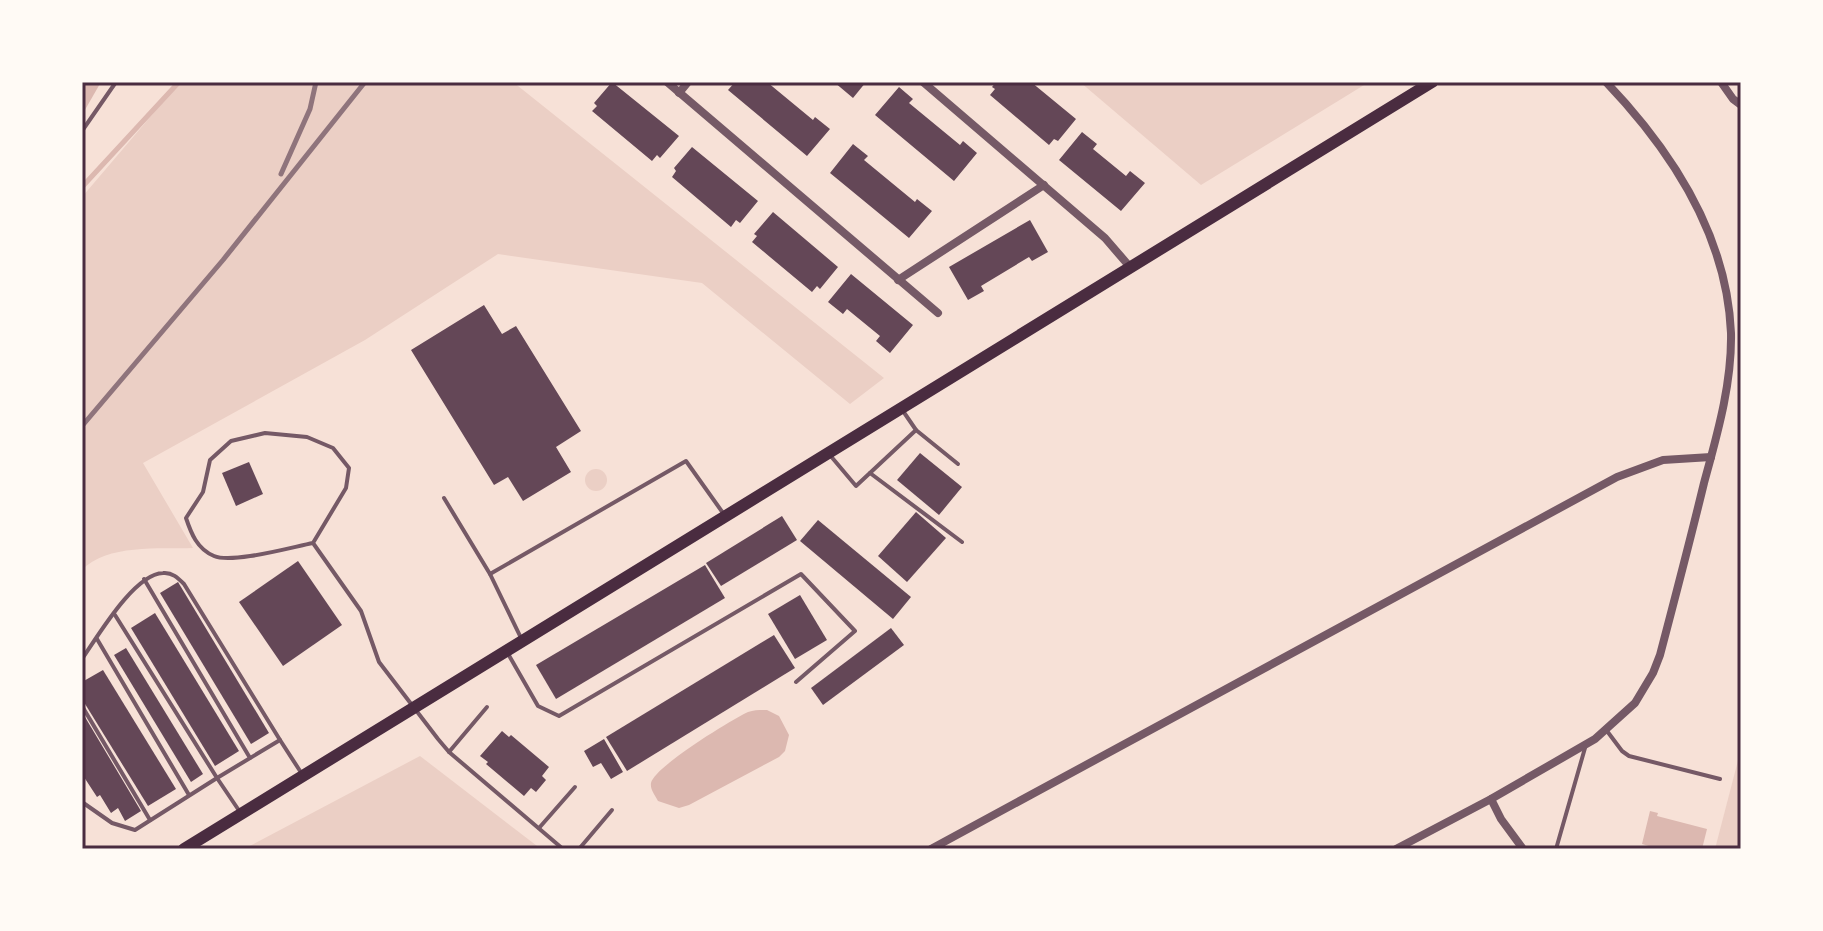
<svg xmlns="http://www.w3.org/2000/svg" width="1823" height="931" font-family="'DejaVu Sans',sans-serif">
	<rect width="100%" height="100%" fill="#f7e1d7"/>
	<g fill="#ebcfc5">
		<path d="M 180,82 L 513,82 L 884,378 L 850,404 L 702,283 L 498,254 L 365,340 L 143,463 L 193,548 C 160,549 106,544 82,570 L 82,197 Z"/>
		<path d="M 1080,82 L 1369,82 L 1201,185 Z"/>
		<circle cx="596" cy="480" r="11"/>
		<path d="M 1741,749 L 1741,849 L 1715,849 Z"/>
		<path d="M 420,756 L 541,849 L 244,849 Z"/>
	</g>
	<g fill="#dcb8b0">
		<path d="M 82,82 L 101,82 L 82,115 Z"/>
		<path d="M 767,710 L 779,716 L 789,735 L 785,751 L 779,757 L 689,805 L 679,808 L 658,801 C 655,795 650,790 651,783 C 654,767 731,720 748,712 C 754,710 760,710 767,710 Z"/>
		<path d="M 1650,811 L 1658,813 L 1657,816 L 1707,829 L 1702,849 L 1659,849 L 1642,844 Z"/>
	</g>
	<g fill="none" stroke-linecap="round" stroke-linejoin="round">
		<path stroke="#dcb8b0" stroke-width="5" d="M 82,187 L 179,82"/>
	</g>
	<g fill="#644757">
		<path d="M 612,82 L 679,136 L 660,158 L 657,155 L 652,161 L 592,111 L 597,106 L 594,103 Z"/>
		<path d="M 735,82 L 767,82 L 813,120 L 815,117 L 830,129 L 807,156 L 728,90 Z"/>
		<path d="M 834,82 L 866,82 L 853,98 Z"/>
		<path d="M 996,82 L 1031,82 L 1076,119 L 1058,141 L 1054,139 L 1049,145 L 990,95 L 995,89 L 992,87 Z"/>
		<path d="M 899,87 L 913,99 L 909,103 L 960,145 L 963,141 L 977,153 L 954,181 L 875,115 Z"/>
		<path d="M 1082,132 L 1097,144 L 1093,149 L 1126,176 L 1130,171 L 1145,183 L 1121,211 L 1059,160 Z"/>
		<path d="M 853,144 L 868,156 L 864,160 L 915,202 L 917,199 L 932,211 L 909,238 L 830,173 Z"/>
		<path d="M 692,147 L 758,201 L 740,223 L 736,220 L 731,227 L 672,177 L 676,171 L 674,168 Z"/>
		<path d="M 773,212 L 838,267 L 820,289 L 817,286 L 812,292 L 752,242 L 757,236 L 754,234 Z"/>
		<path d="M 1030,220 L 1048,252 L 1032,261 L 1029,257 L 981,286 L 984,291 L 968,300 L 949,267 Z"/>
		<path d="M 851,274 L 913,325 L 890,353 L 876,341 L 880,336 L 847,309 L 843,314 L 828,302 Z"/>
		<path d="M 484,305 L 502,334 L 516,326 L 581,431 L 556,447 L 571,472 L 523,501 L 508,477 L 494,485 L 411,350 Z"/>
		<path d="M 920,453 L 962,487 L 939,515 L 897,480 Z"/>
		<path d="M 249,462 L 263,494 L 236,506 L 222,473 Z"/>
		<path d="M 916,512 L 946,538 L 907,582 L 878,556 Z"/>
		<path d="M 782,516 L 797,540 L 721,586 L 706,563 Z"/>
		<path d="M 818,520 L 911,597 L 893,619 L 800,541 Z"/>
		<path d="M 298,561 L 342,625 L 283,666 L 239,602 Z"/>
		<path d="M 705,565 L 725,598 L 556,699 L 536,665 Z"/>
		<path d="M 178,582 L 269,733 L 251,744 L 160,593 Z"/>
		<path d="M 800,595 L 827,640 L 795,659 L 768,614 Z"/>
		<path d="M 155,613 L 239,751 L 215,766 L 131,628 Z"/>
		<path d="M 891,628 L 904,645 L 823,705 L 811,688 Z"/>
		<path d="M 774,635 L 795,668 L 627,771 L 606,737 Z"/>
		<path d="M 126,648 L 203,774 L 191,782 L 114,655 Z"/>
		<path d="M 103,670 L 176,789 L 148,806 L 82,699 L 82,682 Z"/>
		<path d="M 82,712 L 141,811 L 125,821 L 118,808 L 111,813 L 100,795 L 97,797 L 82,774 Z"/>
		<path d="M 502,731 L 509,737 L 511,735 L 549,767 L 542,776 L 546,780 L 536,792 L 531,788 L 524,796 L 486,764 L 488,762 L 480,756 Z"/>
		<path d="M 604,739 L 623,772 L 611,779 L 601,763 L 593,767 L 584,751 Z"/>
	</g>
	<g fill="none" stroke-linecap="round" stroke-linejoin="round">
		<g stroke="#755966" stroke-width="4">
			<path d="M 82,131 L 116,82"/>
			<path d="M 916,430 L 958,464"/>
			<path d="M 829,454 L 856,486 L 916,430 L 903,411"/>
			<path d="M 870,473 L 962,542"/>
			<path d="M 444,498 L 490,574 L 522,640"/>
			<path d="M 313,543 C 292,547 232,564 214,556 C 197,549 191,533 186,518 L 203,492 L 210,460 L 231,441 L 265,433 L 307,437 L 333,448 L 349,468 L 346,488 L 313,543 L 361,611 L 379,662 L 438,739 L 449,752 L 563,849"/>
			<path d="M 490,574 L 686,461 L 723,513"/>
			<path d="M 144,579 L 250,758"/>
			<path d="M 97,639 L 189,795"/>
			<path d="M 507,652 L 538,706 L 559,716 L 801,574 L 855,631 L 796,682"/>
			<path d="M 82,659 C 98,636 134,574 163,573 C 172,572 178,578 184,584 L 280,740"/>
			<path d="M 82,706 L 150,820"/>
			<path d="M 1607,731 L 1622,751 L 1629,756 L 1720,779"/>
			<path d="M 449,752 L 487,707"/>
			<path d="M 82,802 L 112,823 L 135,830 L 217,778 L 115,615"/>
			<path d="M 240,812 L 217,778 L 280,740 L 302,774"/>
			<path d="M 539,828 L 575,787"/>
			<path d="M 579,849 L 612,810"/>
			<path d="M 1556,849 L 1585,748"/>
		</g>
		<g stroke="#755966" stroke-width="8">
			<path d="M 667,82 L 938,313"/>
			<path d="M 923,82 L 1105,238 L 1130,267"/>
			<path d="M 1721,82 L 1733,99 L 1741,105"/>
			<path d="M 679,93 L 688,82"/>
			<path d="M 898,280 L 1044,185"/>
			<path d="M 1491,799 L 1501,819 L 1523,849"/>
			<path d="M 931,849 L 1617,477 L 1663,460 L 1711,457"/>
			<path d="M 1396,849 L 1491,799 L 1595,739 L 1635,703 L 1653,673 L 1660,655 C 1675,598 1690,541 1704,483 C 1717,435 1732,384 1731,333 C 1727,235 1671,150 1606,82"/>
		</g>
		<path stroke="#4a2c40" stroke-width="12" d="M 184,849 L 1432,82"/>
		<g stroke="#8f747c" stroke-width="5">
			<path d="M 281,174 L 310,109 L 316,82"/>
			<path d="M 82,426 L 223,260 L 365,82"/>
		</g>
	</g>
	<rect width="1823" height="931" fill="none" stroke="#fffaf5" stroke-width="168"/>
	<rect x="84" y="84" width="1655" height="763" fill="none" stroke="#4a2c40" stroke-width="3"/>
</svg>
